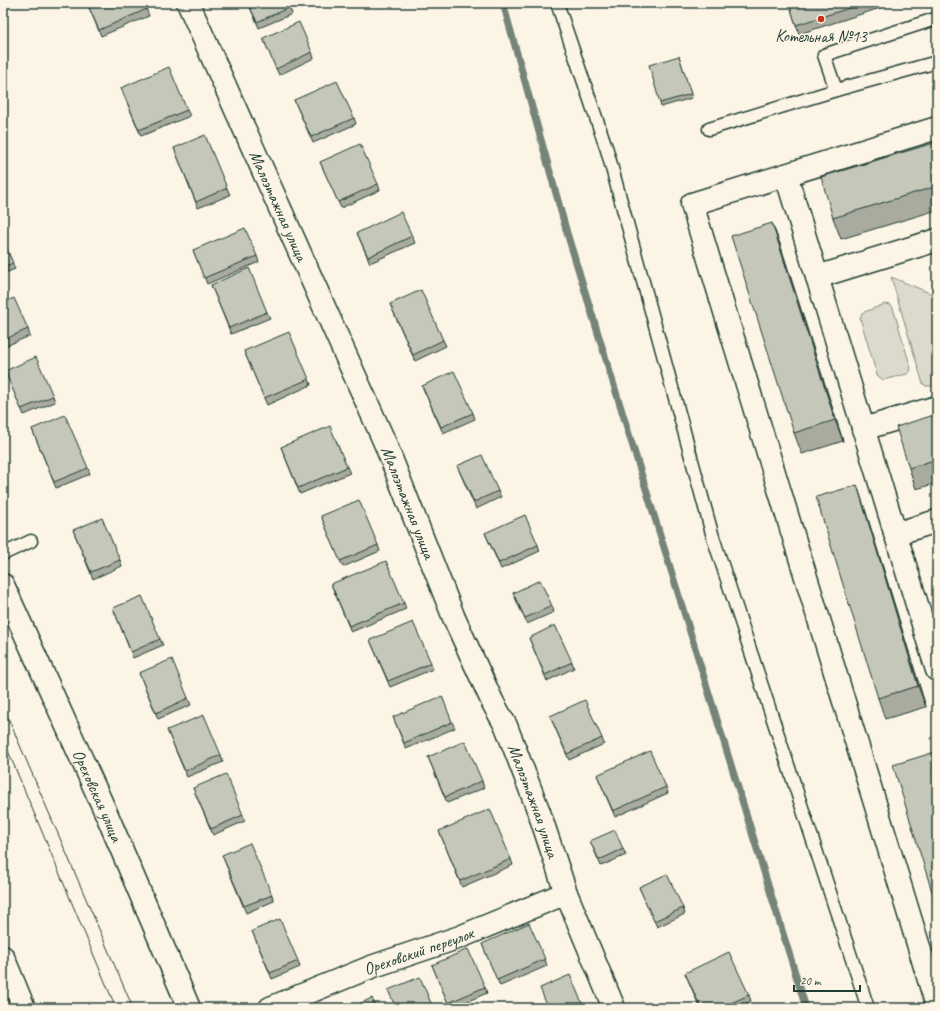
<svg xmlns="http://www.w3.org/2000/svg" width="940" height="1011" font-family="Caveat,sans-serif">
	<rect width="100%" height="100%" fill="#fcf5e5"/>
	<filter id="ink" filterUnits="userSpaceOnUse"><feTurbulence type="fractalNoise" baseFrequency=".025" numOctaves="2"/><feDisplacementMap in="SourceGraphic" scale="8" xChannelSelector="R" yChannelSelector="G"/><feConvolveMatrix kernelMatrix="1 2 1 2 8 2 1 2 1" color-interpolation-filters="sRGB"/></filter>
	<g filter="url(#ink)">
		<g fill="#dcdacc" stroke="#7e8c80">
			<path d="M 891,277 L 937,296 L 937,379 L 933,386 L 926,386 L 923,384 Z"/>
			<path d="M 885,304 L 891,305 L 893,308 L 911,368 L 910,372 L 907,374 L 883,380 L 877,375 L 860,318 L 862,313 Z"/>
		</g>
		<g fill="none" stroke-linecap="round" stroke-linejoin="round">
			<path stroke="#758479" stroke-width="7" d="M 503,3 L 567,233 L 806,1008"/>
			<defs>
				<g id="service">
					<path d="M 557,3 L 607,150 L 713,537 L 868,1008"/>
					<path d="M 836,90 L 824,55 L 935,19 L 937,17"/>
					<path d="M 709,129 L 836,90 L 937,62"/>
					<path d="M 3,554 L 31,541"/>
				</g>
				<g id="minor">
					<path id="s1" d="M 188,3 L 385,443 L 454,618 L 493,703 L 506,726 L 539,812 L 566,893 L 614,1008"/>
					<path d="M 937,128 L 692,204 L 937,1006"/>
					<path d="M 786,175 L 937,670"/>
					<path d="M 817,277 L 937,240"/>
					<path d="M 863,429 L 937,407"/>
					<path d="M 895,534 L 937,521"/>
					<path d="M 3,957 L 24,1008"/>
					<path id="s2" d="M 270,1008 L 371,967 L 460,937 L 566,893"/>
				</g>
				<g id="primary">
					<path id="s3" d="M 3,585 L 107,815 L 189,1008"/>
				</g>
			</defs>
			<use href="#service" stroke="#1f3d34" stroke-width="15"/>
			<use href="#minor" stroke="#1f3d34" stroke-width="25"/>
			<use href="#primary" stroke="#1f3d34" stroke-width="25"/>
			<use href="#service" stroke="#fcf5e5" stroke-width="12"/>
			<use href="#minor" stroke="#fcf5e5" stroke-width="22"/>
			<use href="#primary" stroke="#fcf5e5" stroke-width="22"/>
			<g stroke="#1f3d34" stroke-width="1">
				<path d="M 3,706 L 133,1008"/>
				<path d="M 3,739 L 116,1008"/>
			</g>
		</g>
		<g fill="#a9ab9f" stroke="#1f3d34">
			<path d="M 87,3 L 144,3 L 149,16 L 101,36 Z"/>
			<path d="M 248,3 L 288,3 L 292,14 L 259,28 Z"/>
			<path d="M 789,3 L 896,3 L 799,34 Z"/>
			<path d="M 263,38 L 312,52 L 314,58 L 279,75 Z"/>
			<path d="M 679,56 L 692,98 L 661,107 L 660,103 Z"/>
			<path d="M 121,88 L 187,110 L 190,116 L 141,136 Z"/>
			<path d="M 294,100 L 354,118 L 356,124 L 313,143 Z"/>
			<path d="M 937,142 L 937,210 L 841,239 L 833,218 Z"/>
			<path d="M 174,148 L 227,188 L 230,195 L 198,208 Z"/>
			<path d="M 320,162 L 378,184 L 380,190 L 341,208 Z"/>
			<path d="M 772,223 L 780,244 L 843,441 L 802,454 L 794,433 Z"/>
			<path d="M 357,233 L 412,236 L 415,243 L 370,263 Z"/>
			<path d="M 3,240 L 15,269 L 3,274 Z"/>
			<path d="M 193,250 L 257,256 L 259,262 L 207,284 Z"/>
			<path d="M 211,285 L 267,312 L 270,318 L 231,334 Z"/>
			<path d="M 3,303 L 28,329 L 30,336 L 3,347 Z"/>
			<path d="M 390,304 L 443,340 L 446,346 L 415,361 Z"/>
			<path d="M 244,351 L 309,379 L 311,385 L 267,405 Z"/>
			<path d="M 5,371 L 53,396 L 55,402 L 24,415 Z"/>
			<path d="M 422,386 L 473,413 L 475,419 L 443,433 Z"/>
			<path d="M 937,414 L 937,483 L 916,489 L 909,468 Z"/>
			<path d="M 32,429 L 88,468 L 90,474 L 56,488 Z"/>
			<path d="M 281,447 L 347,467 L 350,473 L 300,494 Z"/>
			<path d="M 457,466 L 498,491 L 501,497 L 476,509 Z"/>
			<path d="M 864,506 L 926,707 L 885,719 L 878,698 Z"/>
			<path d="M 321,516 L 378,545 L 380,551 L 343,567 Z"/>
			<path d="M 73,530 L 120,560 L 122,566 L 93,579 Z"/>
			<path d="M 485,533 L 538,545 L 540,551 L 501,569 Z"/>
			<path d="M 331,584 L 404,603 L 406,609 L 351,632 Z"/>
			<path d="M 513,593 L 552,606 L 554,612 L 527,624 Z"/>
			<path d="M 113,608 L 160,639 L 163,645 L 133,658 Z"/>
			<path d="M 529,638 L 572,662 L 574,668 L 547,681 Z"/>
			<path d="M 370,640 L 431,663 L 433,669 L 390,687 Z"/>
			<path d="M 139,673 L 188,698 L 191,705 L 158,719 Z"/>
			<path d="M 550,716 L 602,738 L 604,744 L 569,760 Z"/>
			<path d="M 393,717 L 452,722 L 455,728 L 406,749 Z"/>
			<path d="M 167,730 L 221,755 L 223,762 L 187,777 Z"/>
			<path d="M 428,757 L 482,781 L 484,788 L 447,803 Z"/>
			<path d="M 597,775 L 666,787 L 668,793 L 615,817 Z"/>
			<path d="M 193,788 L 243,815 L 245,821 L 213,835 Z"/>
			<path d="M 439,831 L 511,859 L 513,865 L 462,887 Z"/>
			<path d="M 590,841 L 623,849 L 626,855 L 601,866 Z"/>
			<path d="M 222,855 L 272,895 L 274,901 L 246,913 Z"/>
			<path d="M 639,887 L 683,908 L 685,914 L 657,927 Z"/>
			<path d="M 252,931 L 298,961 L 300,967 L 272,979 Z"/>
			<path d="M 482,944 L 545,959 L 547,966 L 500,986 Z"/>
			<path d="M 432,965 L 485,987 L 487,993 L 452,1008 L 450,1008 Z"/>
			<path d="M 685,973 L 749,995 L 751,1001 L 735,1008 L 700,1008 Z"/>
		</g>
		<g fill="#8a8b82" stroke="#1f3d34">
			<path d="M 772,223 L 780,244 L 843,441 L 835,420 Z"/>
			<path d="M 857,485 L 864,506 L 926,707 L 918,686 Z"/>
		</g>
		<g fill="#c5c7b9" stroke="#1f3d34">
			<path d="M 87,3 L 144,3 L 147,9 L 99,30 Z"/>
			<path d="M 248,3 L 288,3 L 290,7 L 257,22 Z"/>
			<path d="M 789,3 L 865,3 L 796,25 Z"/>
			<path d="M 299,22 L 312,52 L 276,69 L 263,38 Z"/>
			<path d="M 679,56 L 691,94 L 660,103 L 649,65 Z"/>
			<path d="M 169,67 L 187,110 L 139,130 L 121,88 Z"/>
			<path d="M 337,81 L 354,118 L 311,137 L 294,100 Z"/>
			<path d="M 205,135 L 227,188 L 196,202 L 174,148 Z"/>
			<path d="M 937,142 L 937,186 L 833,218 L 821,177 Z"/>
			<path d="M 360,144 L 378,184 L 338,202 L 320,162 Z"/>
			<path d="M 401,212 L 412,236 L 368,257 L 357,233 Z"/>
			<path d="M 772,223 L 835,420 L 794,433 L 731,236 Z"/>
			<path d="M 245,228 L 257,256 L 204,278 L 193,250 Z"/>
			<path d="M 3,240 L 13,263 L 3,267 Z"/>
			<path d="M 249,268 L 267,312 L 229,328 L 211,285 Z"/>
			<path d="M 421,290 L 443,340 L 413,355 L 390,304 Z"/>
			<path d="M 14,298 L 28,329 L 3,340 L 3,303 Z"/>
			<path d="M 289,332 L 309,379 L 264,398 L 244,351 Z"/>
			<path d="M 36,357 L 53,396 L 21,409 L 5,371 Z"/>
			<path d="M 454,371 L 473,413 L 441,427 L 422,386 Z"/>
			<path d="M 937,414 L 937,459 L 909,468 L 896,427 Z"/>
			<path d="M 65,415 L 88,468 L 54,482 L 32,429 Z"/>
			<path d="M 330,426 L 347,467 L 298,488 L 281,447 Z"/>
			<path d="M 482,455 L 498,491 L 474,502 L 457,466 Z"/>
			<path d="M 857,485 L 918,686 L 878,698 L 816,497 Z"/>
			<path d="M 359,500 L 378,545 L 340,561 L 321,516 Z"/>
			<path d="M 525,515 L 538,545 L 499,563 L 485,533 Z"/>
			<path d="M 102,518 L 120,560 L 91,572 L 73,530 Z"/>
			<path d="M 386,561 L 404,603 L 349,626 L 331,584 Z"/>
			<path d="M 540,580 L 552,606 L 525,618 L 513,593 Z"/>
			<path d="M 142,596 L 160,639 L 131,652 L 113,608 Z"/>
			<path d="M 413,622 L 431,663 L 388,681 L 370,640 Z"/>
			<path d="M 555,625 L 572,662 L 545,675 L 529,638 Z"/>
			<path d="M 172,659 L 188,698 L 156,713 L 139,673 Z"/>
			<path d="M 442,696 L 452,722 L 404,743 L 393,717 Z"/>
			<path d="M 585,700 L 602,738 L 567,754 L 550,716 Z"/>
			<path d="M 204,715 L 221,755 L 185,771 L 167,730 Z"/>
			<path d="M 465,741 L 482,781 L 445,797 L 428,757 Z"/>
			<path d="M 650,751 L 666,787 L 613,811 L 597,775 Z"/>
			<path d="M 935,752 L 937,760 L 937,908 L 893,765 Z"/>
			<path d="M 226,774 L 243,815 L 211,829 L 193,788 Z"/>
			<path d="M 490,809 L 511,859 L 460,881 L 439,831 Z"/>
			<path d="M 615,830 L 623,849 L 599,860 L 590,841 Z"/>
			<path d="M 250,843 L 272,895 L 244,906 L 222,855 Z"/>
			<path d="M 667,874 L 683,908 L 654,921 L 639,887 Z"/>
			<path d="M 280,919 L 298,961 L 270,973 L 252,931 Z"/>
			<path d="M 529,923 L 545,959 L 497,980 L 482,944 Z"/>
			<path d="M 468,949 L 485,987 L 448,1003 L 432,965 Z"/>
			<path d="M 729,952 L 749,995 L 720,1008 L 701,1008 L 685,973 Z"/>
			<path d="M 570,975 L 584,1008 L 548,1008 L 540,988 Z"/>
			<path d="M 420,977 L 433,1008 L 396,1008 L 388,990 Z"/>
			<path d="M 372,998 L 376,1008 L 350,1008 Z"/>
		</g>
	</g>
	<circle fill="#c8321e" stroke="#fcf5e5" stroke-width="1.5" cx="821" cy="19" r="4"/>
	<g text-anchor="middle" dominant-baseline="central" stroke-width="3.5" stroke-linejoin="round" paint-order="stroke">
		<g font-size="17" fill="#1f3d34" stroke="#fcf5e5">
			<text x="821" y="36">Котельная №13</text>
		</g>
		<g font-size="17" fill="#1f3d34" stroke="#fcf5e5">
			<text stroke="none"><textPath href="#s1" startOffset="222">Малоэтажная улица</textPath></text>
			<text stroke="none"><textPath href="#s1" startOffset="546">Малоэтажная улица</textPath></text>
			<text stroke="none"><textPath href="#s3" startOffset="231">Ореховская улица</textPath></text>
			<text stroke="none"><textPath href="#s1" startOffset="870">Малоэтажная улица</textPath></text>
			<text stroke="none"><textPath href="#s2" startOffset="159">Ореховский переулок</textPath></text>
		</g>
	</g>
	<rect width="940" height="1011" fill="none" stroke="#fcf5e5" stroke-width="16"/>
	<rect x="8" y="8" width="924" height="995" fill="none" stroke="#1f3d34" stroke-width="1.5" filter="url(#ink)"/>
	<path d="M794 985v6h66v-6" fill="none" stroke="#1f3d34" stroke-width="2"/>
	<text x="800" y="985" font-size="12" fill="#1f3d34" stroke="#fcf5e5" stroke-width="3" paint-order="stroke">20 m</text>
</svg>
